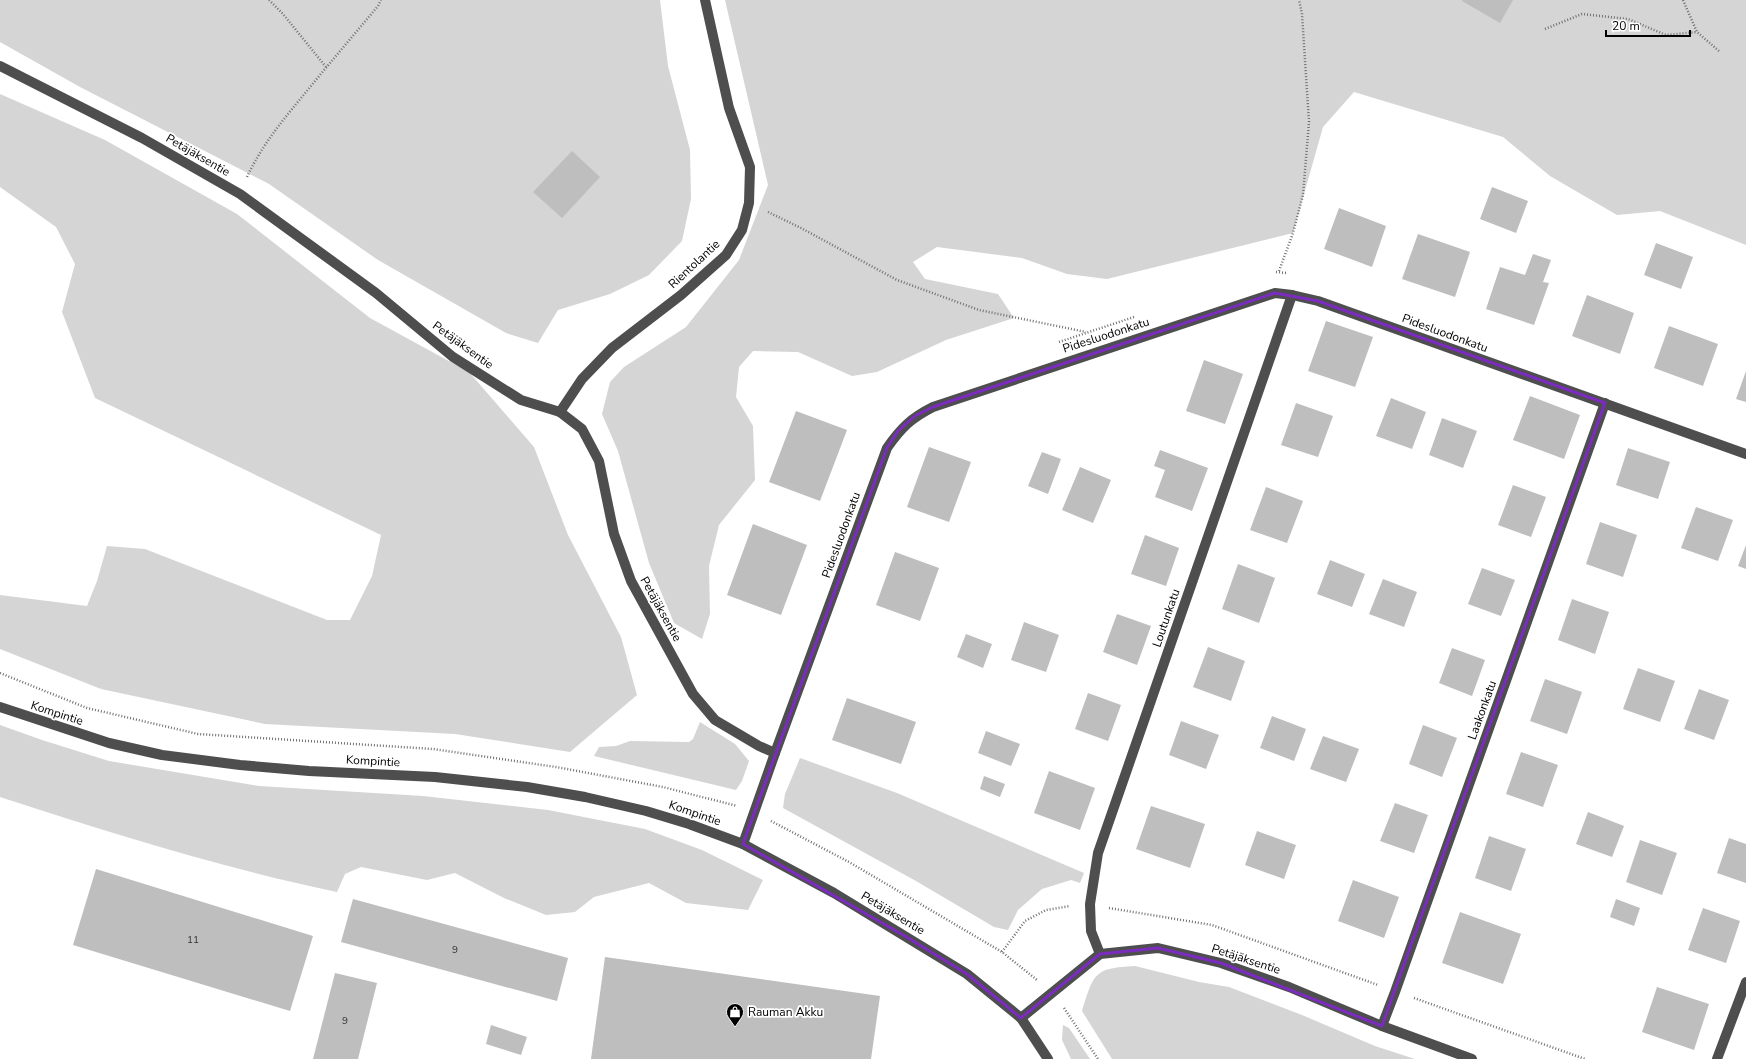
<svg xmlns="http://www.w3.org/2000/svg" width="1746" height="1059" font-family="'Nunito Sans',sans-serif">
	<rect width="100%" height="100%" fill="#fff"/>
	<g fill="#d5d5d5">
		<path d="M 0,0 L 660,0 L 668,66 L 690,150 L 691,199 L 682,241 L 649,275 L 610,294 L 558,310 L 538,343 L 506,333 L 378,260 L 269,184 L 80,87 L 0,42 Z"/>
		<path d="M 725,0 L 1746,0 L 1746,245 L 1660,211 L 1617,215 L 1550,176 L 1503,137 L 1354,92 L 1323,127 L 1293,233 L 1107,279 L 1067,274 L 1022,258 L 937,247 L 913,262 L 925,279 L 998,294 L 1014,318 L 946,340 L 877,372 L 852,376 L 798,352 L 753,351 L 739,367 L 736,397 L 753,426 L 755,480 L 719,525 L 709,566 L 710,614 L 702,639 L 674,623 L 649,563 L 618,451 L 602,414 L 610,382 L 624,367 L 686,327 L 739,260 L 768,185 Z"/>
		<path d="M 0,94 L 105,140 L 237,214 L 370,318 L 469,372 L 534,447 L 568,535 L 621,637 L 637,695 L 570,752 L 455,734 L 265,724 L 101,689 L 0,649 L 0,595 L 87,606 L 97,581 L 107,546 L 145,549 L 327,620 L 350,620 L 372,576 L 381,535 L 95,398 L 62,312 L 75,264 L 56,227 L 0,187 Z"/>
		<path d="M 700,722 L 735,744 L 749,761 L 742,781 L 736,790 L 594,756 L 599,747 L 616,746 L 630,741 L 689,742 L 693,739 Z"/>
		<path d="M 0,725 L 42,740 L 109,761 L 259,786 L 423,796 L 548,810 L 645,829 L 702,850 L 763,880 L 748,910 L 686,903 L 649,883 L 594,897 L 575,912 L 546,915 L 504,898 L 455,873 L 427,880 L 361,867 L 345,874 L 337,892 C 222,868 111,833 0,797 Z"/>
		<path d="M 800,758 L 897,793 L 1084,873 L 1080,883 L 1071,880 L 1042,889 L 1018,910 L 1008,930 L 994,927 L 916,881 L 783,808 L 785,794 Z"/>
		<path d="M 1135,966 L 1199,982 L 1229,987 L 1302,1015 L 1375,1046 L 1415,1059 L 1112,1059 L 1082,1011 C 1094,974 1093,968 1135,966 Z"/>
		<path d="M 1063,1025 L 1069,1028 L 1090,1059 L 1071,1059 L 1062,1040 Z"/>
	</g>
	<g fill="#bebebe">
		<path d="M 1463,0 L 1513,0 L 1500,23 L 1462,1 Z"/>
		<path d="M 572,151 L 600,177 L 562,218 L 533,192 Z"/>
		<path d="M 1492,187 L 1528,201 L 1516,233 L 1480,219 Z"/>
		<path d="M 1339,208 L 1386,226 L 1372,267 L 1324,249 Z"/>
		<path d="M 1418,234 L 1470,252 L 1455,297 L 1402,279 Z"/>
		<path d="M 1656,243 L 1693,257 L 1681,289 L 1644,275 Z"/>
		<path d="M 1533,254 L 1551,260 L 1543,282 L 1549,283 L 1534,325 L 1486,309 L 1500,267 L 1525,275 Z"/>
		<path d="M 1587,295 L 1634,313 L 1620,354 L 1572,336 Z"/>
		<path d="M 1326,321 L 1373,337 L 1355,387 L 1308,371 Z"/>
		<path d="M 1669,326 L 1718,344 L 1703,386 L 1654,368 Z"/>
		<path d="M 1204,360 L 1243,374 L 1225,424 L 1186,411 Z"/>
		<path d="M 1746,371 L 1746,402 L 1736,399 Z"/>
		<path d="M 1530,396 L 1580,415 L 1564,459 L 1513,440 Z"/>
		<path d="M 1391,398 L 1426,412 L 1412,449 L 1376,436 Z"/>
		<path d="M 1296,403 L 1333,416 L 1318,457 L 1281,445 Z"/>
		<path d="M 796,411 L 847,430 L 820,501 L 769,482 Z"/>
		<path d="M 1442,418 L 1477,431 L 1463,468 L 1429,455 Z"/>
		<path d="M 929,447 L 971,462 L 949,522 L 907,507 Z"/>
		<path d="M 1628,448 L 1670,462 L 1658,499 L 1616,485 Z"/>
		<path d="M 1160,450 L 1208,468 L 1192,511 L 1155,497 L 1165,470 L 1154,466 Z"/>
		<path d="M 1042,452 L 1061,459 L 1048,494 L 1028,486 Z"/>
		<path d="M 1080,467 L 1111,480 L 1093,523 L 1062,510 Z"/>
		<path d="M 1513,485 L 1546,497 L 1531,537 L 1498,525 Z"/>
		<path d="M 1266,487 L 1303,501 L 1287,543 L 1250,530 Z"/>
		<path d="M 1696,507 L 1733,520 L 1718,561 L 1681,548 Z"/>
		<path d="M 1600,522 L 1637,535 L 1623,577 L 1586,564 Z"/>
		<path d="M 753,524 L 807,545 L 781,615 L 727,595 Z"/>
		<path d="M 1145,535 L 1179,548 L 1166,586 L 1131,574 Z"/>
		<path d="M 1746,545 L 1746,569 L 1738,566 Z"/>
		<path d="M 895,552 L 939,568 L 920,621 L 876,605 Z"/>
		<path d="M 1330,560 L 1365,574 L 1352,607 L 1317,594 Z"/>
		<path d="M 1238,564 L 1275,578 L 1259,623 L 1222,609 Z"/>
		<path d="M 1482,568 L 1515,580 L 1501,616 L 1468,604 Z"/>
		<path d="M 1383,579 L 1417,592 L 1404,627 L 1369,614 Z"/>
		<path d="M 1572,599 L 1609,612 L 1595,654 L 1558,640 Z"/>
		<path d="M 1117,614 L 1151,626 L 1137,665 L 1103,652 Z"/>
		<path d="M 1024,622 L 1059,635 L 1046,672 L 1011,660 Z"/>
		<path d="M 966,634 L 992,644 L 983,668 L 957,657 Z"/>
		<path d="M 1208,647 L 1245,661 L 1231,701 L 1193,687 Z"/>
		<path d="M 1452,648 L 1485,660 L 1472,696 L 1439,683 Z"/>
		<path d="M 1638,668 L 1675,681 L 1660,722 L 1623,709 Z"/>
		<path d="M 1545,679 L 1582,692 L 1567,734 L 1530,721 Z"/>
		<path d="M 1699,689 L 1729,700 L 1714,740 L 1684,729 Z"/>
		<path d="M 1088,693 L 1121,705 L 1108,741 L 1075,729 Z"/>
		<path d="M 847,698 L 916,722 L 901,764 L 832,740 Z"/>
		<path d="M 1272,716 L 1306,729 L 1294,761 L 1260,748 Z"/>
		<path d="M 1181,721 L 1219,735 L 1206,769 L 1169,755 Z"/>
		<path d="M 1423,725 L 1457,738 L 1442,777 L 1409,764 Z"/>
		<path d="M 986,731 L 1020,744 L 1011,766 L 978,753 Z"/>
		<path d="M 1323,736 L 1359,749 L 1346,782 L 1310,769 Z"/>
		<path d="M 1521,752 L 1558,765 L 1543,807 L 1506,794 Z"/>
		<path d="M 1049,771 L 1095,788 L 1080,830 L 1034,813 Z"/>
		<path d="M 984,776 L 1005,784 L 1000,797 L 980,789 Z"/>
		<path d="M 1395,803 L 1428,815 L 1414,853 L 1380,841 Z"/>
		<path d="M 1151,806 L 1205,824 L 1190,868 L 1136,849 Z"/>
		<path d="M 1588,812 L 1624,826 L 1612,857 L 1576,844 Z"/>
		<path d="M 1257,831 L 1296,845 L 1284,879 L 1245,865 Z"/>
		<path d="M 1489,836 L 1526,849 L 1511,891 L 1475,878 Z"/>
		<path d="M 1729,838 L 1746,844 L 1746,883 L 1717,873 Z"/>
		<path d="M 1640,840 L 1677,853 L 1662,895 L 1626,882 Z"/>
		<path d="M 96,869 L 313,936 L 290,1011 L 73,945 Z"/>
		<path d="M 1353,880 L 1399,897 L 1384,938 L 1338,921 Z"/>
		<path d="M 353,899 L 568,958 L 557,1001 L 341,942 Z"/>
		<path d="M 1616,899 L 1640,908 L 1634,926 L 1610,917 Z"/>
		<path d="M 1703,908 L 1740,921 L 1726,963 L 1688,950 Z"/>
		<path d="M 1460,912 L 1521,934 L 1503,984 L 1442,963 Z"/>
		<path d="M 605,957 L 880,996 L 871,1059 L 591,1059 Z"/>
		<path d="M 335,973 L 377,983 L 358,1059 L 313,1059 Z"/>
		<path d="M 1657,987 L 1709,1004 L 1694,1050 L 1642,1032 Z"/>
		<path d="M 491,1025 L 527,1037 L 521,1055 L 486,1044 Z"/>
	</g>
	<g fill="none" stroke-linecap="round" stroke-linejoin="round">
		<g stroke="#707070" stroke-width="2.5" stroke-dasharray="1 2" stroke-linecap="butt">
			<path d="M 269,0 L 283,14 L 326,67"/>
			<path d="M 1683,0 L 1697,32 L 1719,51"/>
			<path d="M 1545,29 L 1582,14 L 1628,19 L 1666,35 L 1697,32"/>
			<path d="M 247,177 C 261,147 281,122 302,97 C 327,66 353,36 378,6 L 381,0"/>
			<path d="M 768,212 L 801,228 L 897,280 L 979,310 L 1086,332"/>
			<path d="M 1279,271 L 1293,233 L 1303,195 L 1309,122 L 1302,14 L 1299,0"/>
			<path d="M 1276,272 L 1287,273"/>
			<path d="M 1059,342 L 1134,317"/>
			<path d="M 0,673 L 87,708 L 198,734 L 433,749 L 556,767 L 663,787 L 737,806"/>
			<path d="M 771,821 L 849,862 L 1002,952 L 1037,980"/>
			<path d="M 1109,908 L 1212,925 L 1378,985"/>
			<path d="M 1002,952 L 1025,921 L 1046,910 L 1070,906"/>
			<path d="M 1414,998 L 1585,1059"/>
			<path d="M 1064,1008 L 1098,1059"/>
		</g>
		<g stroke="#4e4e4e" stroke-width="10">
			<path d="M 0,66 L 142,138 L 240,194 L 376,293 L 453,357 L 521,400 L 560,412 L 582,429 L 599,461 L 614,534 L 631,581 L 693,694 L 715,720 L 759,746 L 775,753"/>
			<path d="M 560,412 L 582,379 L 612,348 L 681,295 L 726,255 L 742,230 L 749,203 L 750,167 L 729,108 L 705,0"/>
			<path d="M 0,707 L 109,743 L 162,755 L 240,765 L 309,771 L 435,777 L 527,787 L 585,797 L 646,811 L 689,824 L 743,844 L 834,893 L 967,974 L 1021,1018 L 1048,1059"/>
			<path d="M 743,844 L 775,753 L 887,448 C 901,428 911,418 933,407 L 1275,293 L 1292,295 L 1318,301 L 1746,454"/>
			<path d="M 1100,954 L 1091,931 L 1090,904 L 1098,853 L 1292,295"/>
			<path d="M 1021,1018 L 1100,954 L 1158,948 L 1221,963 L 1289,987 L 1382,1026 L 1472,1059"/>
			<path d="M 1382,1026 L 1395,992 L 1605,403"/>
			<path d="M 1717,1059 L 1746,982"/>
		</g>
	</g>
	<path fill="none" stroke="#7b2cbf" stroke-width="3" stroke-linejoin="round" d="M 1275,293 L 1318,301 L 1605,403 L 1382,1026 L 1221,963 L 1158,948 L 1100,954 L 1021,1018 L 967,974 L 905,936 L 743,844 L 887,448 L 898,431 L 915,416 L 933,407 Z"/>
	<defs>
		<symbol id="shop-pin" viewBox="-11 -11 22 30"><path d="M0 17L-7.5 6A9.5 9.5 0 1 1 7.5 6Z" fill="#000" stroke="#fff"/><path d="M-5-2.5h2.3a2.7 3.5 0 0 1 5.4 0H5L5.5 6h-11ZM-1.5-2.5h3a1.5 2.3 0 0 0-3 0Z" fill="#fff"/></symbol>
	</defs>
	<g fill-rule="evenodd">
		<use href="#shop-pin" x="725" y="1002" width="20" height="27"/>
	</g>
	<g text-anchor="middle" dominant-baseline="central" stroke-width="3.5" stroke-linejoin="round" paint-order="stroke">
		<g font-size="10" fill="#303030">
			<text x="193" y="940">11</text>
			<text x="455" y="950">9</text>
			<text x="345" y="1021">9</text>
		</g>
		<g font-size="12" fill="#000" stroke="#fff">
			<text transform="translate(198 155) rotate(30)">Petäjäksentie</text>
			<text transform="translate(694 264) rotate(-43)">Rientolantie</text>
			<text transform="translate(1445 333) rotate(20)">Pidesluodonkatu</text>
			<text transform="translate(1106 335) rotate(-18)">Pidesluodonkatu</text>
			<text transform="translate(463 345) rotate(36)">Petäjäksentie</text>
			<text transform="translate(841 535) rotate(-70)">Pidesluodonkatu</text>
			<text transform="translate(661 609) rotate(61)">Petäjäksentie</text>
			<text transform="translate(1166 618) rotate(-71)">Loutunkatu</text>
			<text transform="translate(1482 710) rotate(-70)">Laakonkatu</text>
			<text transform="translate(57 713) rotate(18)">Kompintie</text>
			<text transform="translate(373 761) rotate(3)">Kompintie</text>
			<text transform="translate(695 813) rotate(19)">Kompintie</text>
			<text transform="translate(893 913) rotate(31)">Petäjäksentie</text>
			<text transform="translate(1246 959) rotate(18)">Petäjäksentie</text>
		</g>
		<g font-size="12" fill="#000" stroke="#fff" text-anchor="start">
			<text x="748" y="1012">Rauman Akku</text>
		</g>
	</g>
	<path d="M1606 30v6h84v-6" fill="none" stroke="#000000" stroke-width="2"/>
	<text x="1612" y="30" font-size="12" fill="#000000" stroke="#ffffff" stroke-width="3" paint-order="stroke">20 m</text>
</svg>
